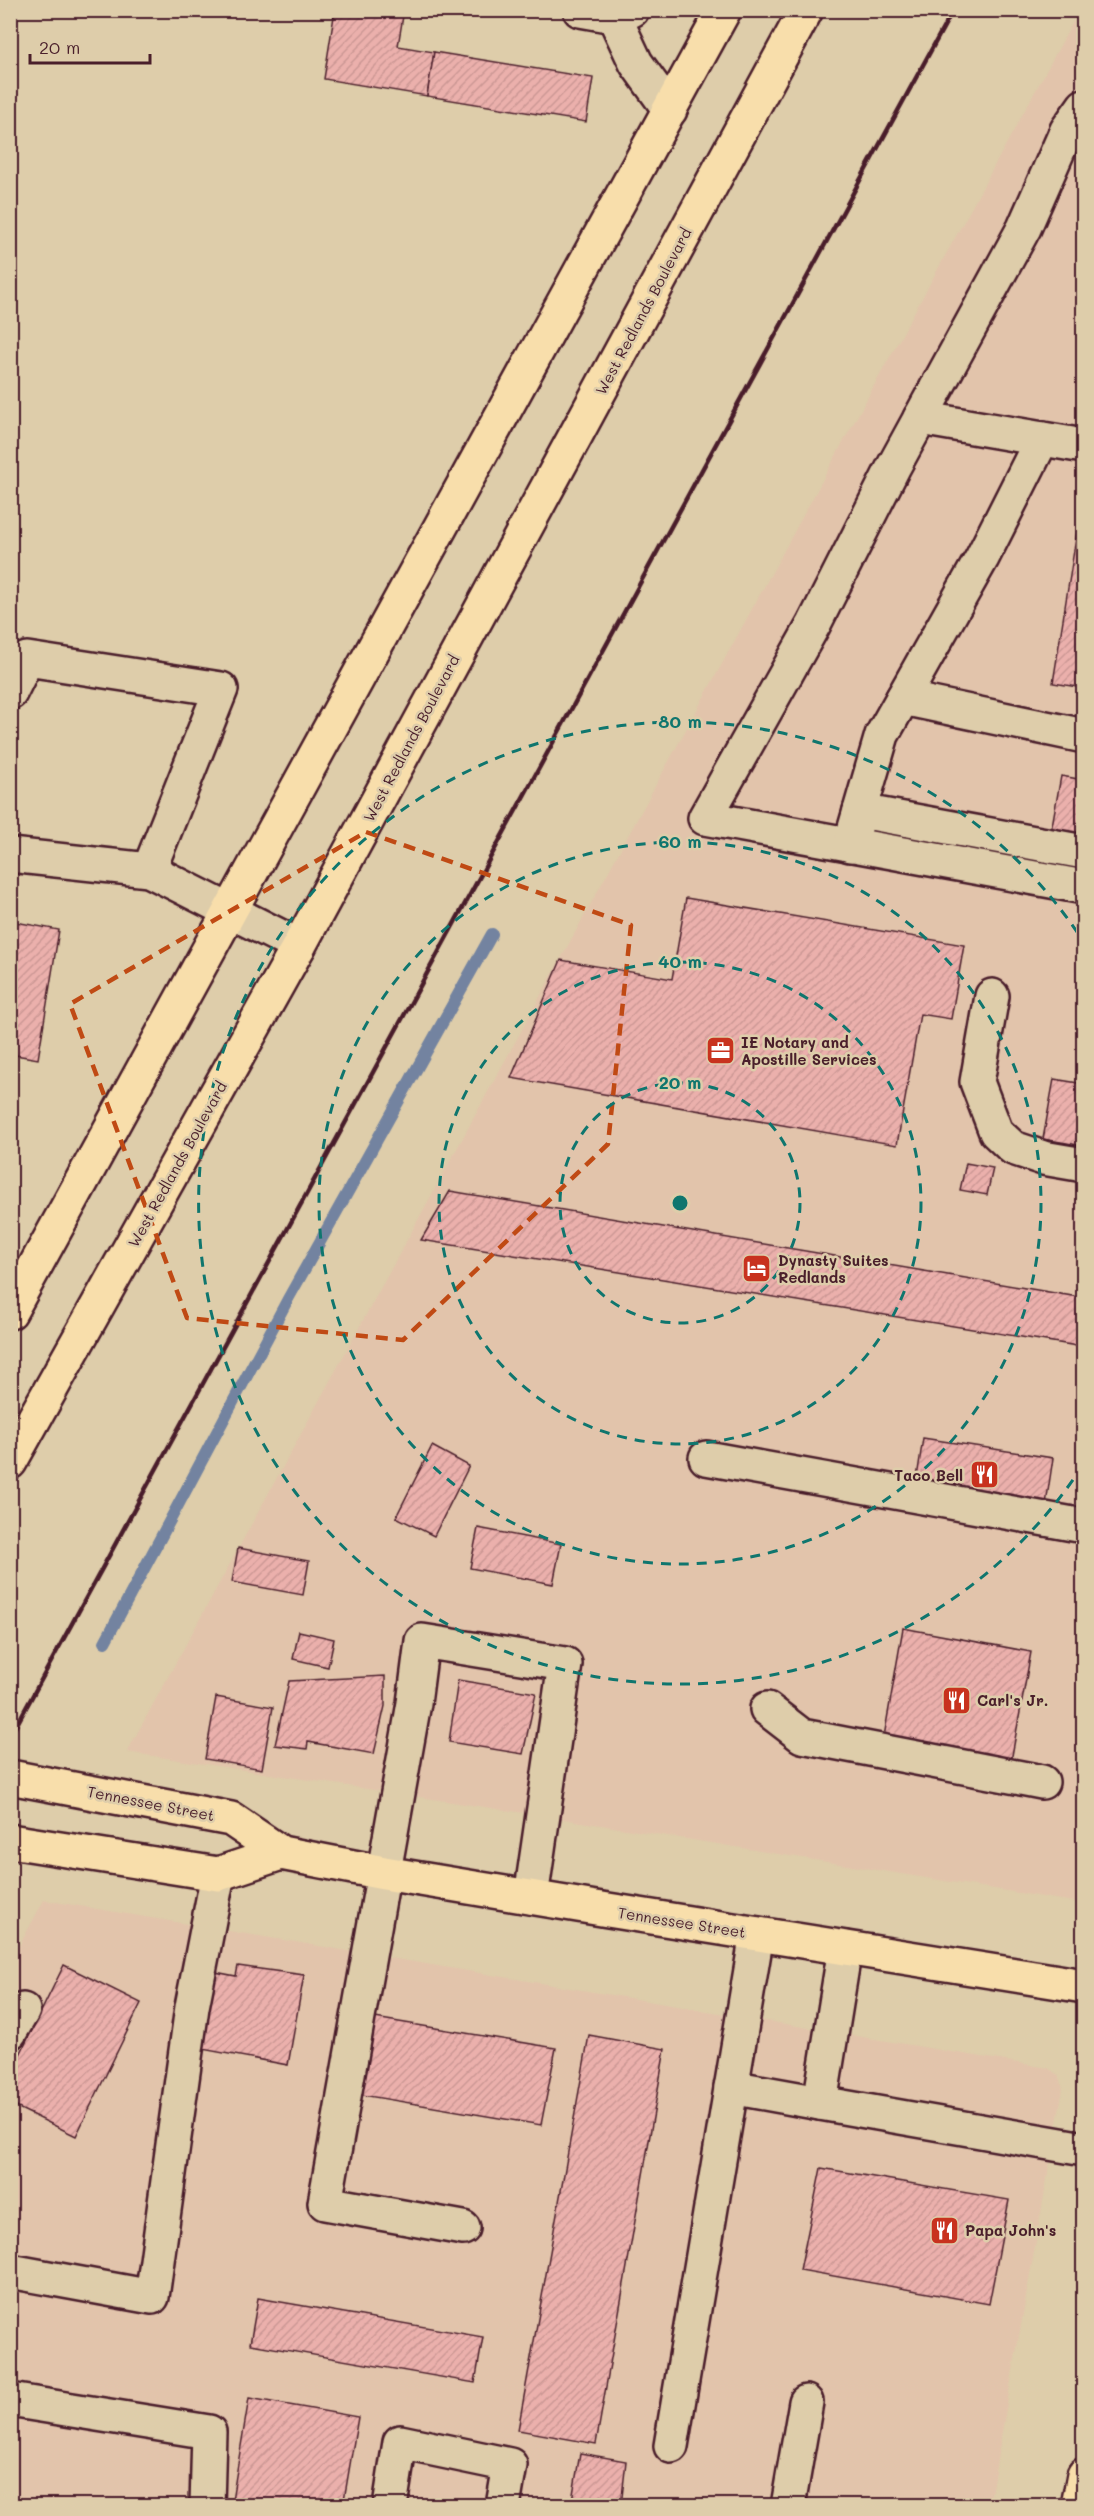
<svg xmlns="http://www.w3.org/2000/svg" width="1094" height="2516" font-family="Mali,sans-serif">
	<defs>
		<pattern id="building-hatch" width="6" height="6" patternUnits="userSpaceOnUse" patternTransform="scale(1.5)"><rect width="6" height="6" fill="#ebb0ac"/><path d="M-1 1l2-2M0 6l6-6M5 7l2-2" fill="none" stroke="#cb9794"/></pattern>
	</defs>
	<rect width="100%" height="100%" fill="#decdaa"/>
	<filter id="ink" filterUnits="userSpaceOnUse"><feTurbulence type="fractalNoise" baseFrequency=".0167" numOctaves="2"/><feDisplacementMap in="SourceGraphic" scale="12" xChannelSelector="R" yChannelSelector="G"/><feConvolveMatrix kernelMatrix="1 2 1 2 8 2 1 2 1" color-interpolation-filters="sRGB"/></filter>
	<g filter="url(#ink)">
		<g fill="#e2c4ab">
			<path d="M 1079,11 L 1083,11 L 1083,1901 L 1080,1903 L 582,1822 L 127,1752 Z"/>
			<path d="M 44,1900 L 1048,2068 L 1058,2075 L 1063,2089 L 989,2505 L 11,2506 L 11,1961 Z"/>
		</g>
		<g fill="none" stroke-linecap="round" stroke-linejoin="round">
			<path stroke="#7383a0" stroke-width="12" d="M 105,1642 L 288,1299 L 492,934"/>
		</g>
		<g fill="url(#building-hatch)" stroke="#4a1f2b" stroke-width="1.5">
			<path d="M 335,10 L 404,10 L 398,46 L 434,52 L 427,96 L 324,79 Z"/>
			<path d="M 434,52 L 593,78 L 586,122 L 427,96 Z"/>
			<path d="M 1078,525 L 1084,526 L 1084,688 L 1053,683 Z"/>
			<path d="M 1061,776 L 1084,780 L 1084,843 L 1050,837 Z"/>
			<path d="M 686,898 L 964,945 L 951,1019 L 920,1014 L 897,1145 L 511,1078 L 561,960 L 672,979 Z"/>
			<path d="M 10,921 L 59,930 L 38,1059 L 10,1054 Z"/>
			<path d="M 1054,1079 L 1084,1084 L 1084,1146 L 1043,1139 Z"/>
			<path d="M 966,1163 L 993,1168 L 987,1195 L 960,1190 Z"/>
			<path d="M 450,1191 L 1084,1298 L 1084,1347 L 421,1240 Z"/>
			<path d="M 923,1438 L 1053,1458 L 1045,1511 L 915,1491 Z"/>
			<path d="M 432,1446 L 469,1466 L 434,1536 L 396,1517 Z"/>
			<path d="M 478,1528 L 561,1544 L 553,1584 L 470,1568 Z"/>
			<path d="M 238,1548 L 309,1561 L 303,1595 L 232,1582 Z"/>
			<path d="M 903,1628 L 1031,1652 L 1009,1772 L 882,1748 Z"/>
			<path d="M 299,1631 L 334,1639 L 328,1667 L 293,1659 Z"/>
			<path d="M 385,1676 L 385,1706 L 374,1754 L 308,1742 L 307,1749 L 275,1745 L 289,1681 Z"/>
			<path d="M 458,1680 L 536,1693 L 523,1754 L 449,1742 Z"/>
			<path d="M 216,1697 L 273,1707 L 262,1769 L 205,1759 Z"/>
			<path d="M 64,1965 L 141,2003 L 76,2136 L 10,2104 L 10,2075 Z"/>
			<path d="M 238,1966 L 304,1975 L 288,2065 L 202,2049 L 215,1972 L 236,1976 Z"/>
			<path d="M 375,2018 L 556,2048 L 541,2125 L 362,2095 Z"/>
			<path d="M 589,2035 L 665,2049 L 596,2444 L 518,2430 Z"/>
			<path d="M 821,2168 L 1009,2200 L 989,2304 L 800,2270 Z"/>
			<path d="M 258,2298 L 483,2337 L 475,2383 L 250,2344 Z"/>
			<path d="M 249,2398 L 358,2417 L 343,2506 L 231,2506 Z"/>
			<path d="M 580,2453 L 626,2461 L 621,2506 L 571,2506 Z"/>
		</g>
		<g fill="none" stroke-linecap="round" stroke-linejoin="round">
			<defs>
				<g id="minor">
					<path d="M 580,10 L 614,16 L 632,10"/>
					<path d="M 614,16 L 636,63 L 670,110"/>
					<path d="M 1084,106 L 1067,130 L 1024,228 L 894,466 L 814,624 L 705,818 L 1084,887"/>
					<path d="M 920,418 L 1084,446"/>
					<path d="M 10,693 L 27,659 L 221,689 L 149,870"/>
					<path d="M 903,698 L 1084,736"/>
					<path d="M 860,811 L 1084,852"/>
					<path d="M 850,845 L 882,735 L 982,558 L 1042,439"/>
					<path d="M 10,855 L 149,870 L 299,946"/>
					<path d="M 992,996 L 977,1082 L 996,1132 L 1013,1148 L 1043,1158 L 1084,1165"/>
					<path d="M 706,1458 L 1084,1526"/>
					<path d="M 767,1709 L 802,1736 L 1042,1782"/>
					<path d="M 845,1948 L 820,2103 L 1084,2149"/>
					<path d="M 10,2032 L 23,2010"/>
					<path d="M 731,2087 L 820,2103"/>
					<path d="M 463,2228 L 325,2203 L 414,1703 L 422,1641 L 565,1664 L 531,1897"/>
					<path d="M 10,2271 L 152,2297 L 192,2007 L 218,1874"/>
					<path d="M 10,2400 L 209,2432 L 207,2506"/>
					<path d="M 671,2446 L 757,1934"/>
					<path d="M 390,2506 L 400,2442 L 510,2465 L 503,2506"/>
					<path d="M 788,2506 L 806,2402"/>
				</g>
				<g id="major">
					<path d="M 10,1312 L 724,10"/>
					<path d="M 10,1462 L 299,946 L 806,10"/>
					<path d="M 10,1777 L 231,1819 L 281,1853 L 384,1873 L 608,1910 L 1084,1986"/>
					<path d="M 10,1841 L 218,1874 L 281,1853"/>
					<path d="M 1078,2506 L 1084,2475"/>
				</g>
			</defs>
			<use href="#minor" stroke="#4a1f2b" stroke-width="38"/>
			<use href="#major" stroke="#4a1f2b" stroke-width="38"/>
			<use href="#minor" stroke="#decdaa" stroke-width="33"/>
			<use href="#major" stroke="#f8deab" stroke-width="33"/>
			<path stroke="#4a1f2b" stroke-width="4.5" d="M 10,1737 L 953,10"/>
		</g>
	</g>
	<path fill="none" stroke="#c04a14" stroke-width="4.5" stroke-dasharray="12 8" stroke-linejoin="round" d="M 366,832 L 631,925 L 608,1144 L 403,1340 L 187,1318 L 70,1004 Z"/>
	<g fill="none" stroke="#0f766e" stroke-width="3" stroke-dasharray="10 8">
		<circle cx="680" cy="1203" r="120"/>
		<circle cx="680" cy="1203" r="241"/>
		<circle cx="680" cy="1203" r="361"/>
		<path d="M1083 1465A481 481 0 1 1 1083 941"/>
	</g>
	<defs>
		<symbol id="office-square" viewBox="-11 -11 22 22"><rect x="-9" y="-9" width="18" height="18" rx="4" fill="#c8321e" stroke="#decdaa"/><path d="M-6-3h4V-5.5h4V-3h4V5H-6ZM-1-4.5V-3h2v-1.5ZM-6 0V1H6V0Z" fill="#fff"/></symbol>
		<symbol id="hotel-square" viewBox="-11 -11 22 22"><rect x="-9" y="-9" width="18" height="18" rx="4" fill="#c8321e" stroke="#decdaa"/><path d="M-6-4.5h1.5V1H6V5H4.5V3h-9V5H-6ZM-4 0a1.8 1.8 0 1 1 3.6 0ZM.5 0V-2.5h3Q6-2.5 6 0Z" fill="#fff"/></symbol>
		<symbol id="restaurant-square" viewBox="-11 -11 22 22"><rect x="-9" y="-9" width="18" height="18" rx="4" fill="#c8321e" stroke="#decdaa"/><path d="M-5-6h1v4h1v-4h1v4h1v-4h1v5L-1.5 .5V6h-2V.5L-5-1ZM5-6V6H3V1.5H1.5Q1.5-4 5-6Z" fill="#fff"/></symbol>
	</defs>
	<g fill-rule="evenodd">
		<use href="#office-square" x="704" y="1034" width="33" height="33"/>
		<use href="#hotel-square" x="740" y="1252" width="33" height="33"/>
		<use href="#restaurant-square" x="968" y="1458" width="33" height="33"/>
		<use href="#restaurant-square" x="940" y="1684" width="33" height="33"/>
		<use href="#restaurant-square" x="928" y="2214" width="33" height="33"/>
	</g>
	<g text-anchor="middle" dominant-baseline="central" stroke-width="5" stroke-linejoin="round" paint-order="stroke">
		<g font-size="15" fill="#4a1f2b" stroke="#decdaa">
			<text transform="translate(643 311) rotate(-62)">West Redlands Boulevard</text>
			<text transform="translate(411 738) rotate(-62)">West Redlands Boulevard</text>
			<text transform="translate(177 1164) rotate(-61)">West Redlands Boulevard</text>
			<text transform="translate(151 1803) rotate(11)">Tennessee Street</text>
			<text transform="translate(682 1922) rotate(9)">Tennessee Street</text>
		</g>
		<g font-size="15" font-weight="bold" fill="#4a1f2b" stroke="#decdaa" text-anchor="start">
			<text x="741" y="1042">IE Notary and<tspan x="741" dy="17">Apostille Services</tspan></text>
			<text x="778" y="1260">Dynasty Suites<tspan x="778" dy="17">Redlands</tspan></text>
			<text x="963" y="1475" text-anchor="end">Taco Bell</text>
			<text x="977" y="1700">Carl's Jr.</text>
			<text x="965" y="2230">Papa John's</text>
		</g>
	</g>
	<circle cx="680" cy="1203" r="9" fill="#0f766e" stroke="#decdaa" stroke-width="3"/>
	<g font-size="18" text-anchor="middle" font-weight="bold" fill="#0f766e" stroke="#decdaa" stroke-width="5" stroke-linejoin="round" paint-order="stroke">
		<text x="680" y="728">80 m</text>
		<text x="680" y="848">60 m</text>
		<text x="680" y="968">40 m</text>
		<text x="680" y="1089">20 m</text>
	</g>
	<rect width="1094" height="2516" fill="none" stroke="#decdaa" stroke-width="36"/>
	<rect x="18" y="18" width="1058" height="2480" fill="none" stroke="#4a1f2b" stroke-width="2" filter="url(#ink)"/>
	<path d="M30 54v9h120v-9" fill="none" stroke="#4a1f2b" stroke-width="3"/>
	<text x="39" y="54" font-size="18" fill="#4a1f2b" stroke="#decdaa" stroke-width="4.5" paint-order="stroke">20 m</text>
</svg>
